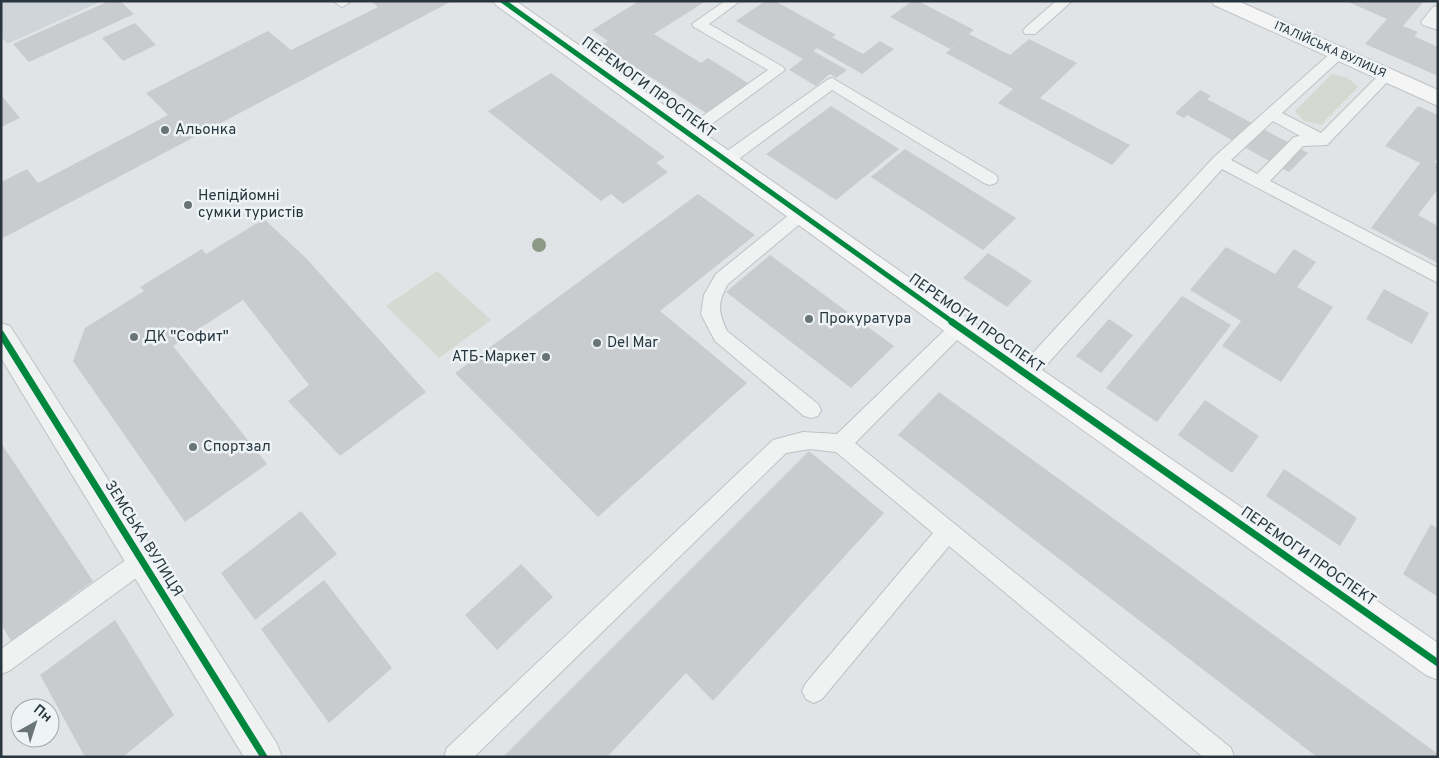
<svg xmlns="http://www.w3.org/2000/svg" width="1439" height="758" font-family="Overpass,sans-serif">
	<rect width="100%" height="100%" fill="#e1e4e6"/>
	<path fill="#cfd5d9" d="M 1,1 L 102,1 L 7,44 L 1,37 Z"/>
	<g fill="#d4dad1">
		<path d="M 1332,74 L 1348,78 L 1358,87 L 1321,125 L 1304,121 L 1295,111 Z"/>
		<path d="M 437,271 L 491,320 L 439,358 L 386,306 Z"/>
	</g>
	<g fill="#c9ccce">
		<path d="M 109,1 L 120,1 L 134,14 L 29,62 L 13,44 Z"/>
		<path d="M 371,1 L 452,1 L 1,239 L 1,182 L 27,169 L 38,183 L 168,115 L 146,93 L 268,31 L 291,50 L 378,7 Z"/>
		<path d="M 639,1 L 706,1 L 654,34 L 701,63 L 708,58 L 748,83 L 706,113 L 601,45 L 608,41 L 592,30 Z"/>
		<path d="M 765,1 L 775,1 L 836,35 L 832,37 L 863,54 L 880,41 L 894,49 L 862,74 L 817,48 L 813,51 L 847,70 L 836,78 L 830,74 L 816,86 L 789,70 L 803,59 L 736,21 Z"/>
		<path d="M 912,1 L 918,1 L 974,30 L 969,34 L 1010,55 L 1029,39 L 1077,63 L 1040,98 L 1130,145 L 1112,165 L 998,103 L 1013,89 L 946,53 L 962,39 L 950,49 L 890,17 Z"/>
		<path d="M 1346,1 L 1424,1 L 1403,26 L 1418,32 L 1414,36 L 1438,47 L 1438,76 L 1365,44 L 1387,19 Z"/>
		<path d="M 135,23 L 156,45 L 123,61 L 102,38 Z"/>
		<path d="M 551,73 L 665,157 L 656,163 L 668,172 L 623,204 L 611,194 L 601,201 L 488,111 Z"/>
		<path d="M 1200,90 L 1211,96 L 1207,99 L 1308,153 L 1289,172 L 1187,115 L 1184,118 L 1175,113 Z"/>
		<path d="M 1,95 L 20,118 L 1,127 Z"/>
		<path d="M 831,106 L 899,149 L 836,200 L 766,154 Z"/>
		<path d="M 1418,106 L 1438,115 L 1438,158 L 1434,162 L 1438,164 L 1438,189 L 1418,215 L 1438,226 L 1438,263 L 1371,228 L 1420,163 L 1385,146 Z"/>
		<path d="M 905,149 L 1016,218 L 983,250 L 871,177 Z"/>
		<path d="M 698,194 L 755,235 L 660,311 L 747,383 L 598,517 L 455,373 Z"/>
		<path d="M 264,219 L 306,258 L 426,392 L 340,456 L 288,401 L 309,385 L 243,300 L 173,346 L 267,464 L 185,522 L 73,361 L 85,328 L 144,291 L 140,287 L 202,249 L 206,254 Z"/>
		<path d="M 1226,247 L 1275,274 L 1294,249 L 1316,262 L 1297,287 L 1333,307 L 1281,382 L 1222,346 L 1241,321 L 1190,290 Z"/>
		<path d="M 988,253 L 1032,281 L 1007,307 L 963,278 Z"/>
		<path d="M 770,255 L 894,346 L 851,388 L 726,292 Z"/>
		<path d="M 1384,289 L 1429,313 L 1412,344 L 1366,319 Z"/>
		<path d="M 1182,296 L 1231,325 L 1157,422 L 1106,388 Z"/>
		<path d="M 1109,319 L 1133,335 L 1101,373 L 1076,356 Z"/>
		<path d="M 939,392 L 1438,754 L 1438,757 L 1317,757 L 898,435 Z"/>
		<path d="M 1205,400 L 1259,436 L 1232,473 L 1178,435 Z"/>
		<path d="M 1,443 L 93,581 L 11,641 L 1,624 Z"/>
		<path d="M 809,451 L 884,513 L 713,701 L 686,673 L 607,757 L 503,757 Z"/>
		<path d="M 1284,469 L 1357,518 L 1340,546 L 1266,496 Z"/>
		<path d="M 301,511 L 337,554 L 255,620 L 221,573 Z"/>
		<path d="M 1431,524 L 1438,529 L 1438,597 L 1403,574 Z"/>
		<path d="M 521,564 L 553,597 L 497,650 L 465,615 Z"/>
		<path d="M 324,580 L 392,668 L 329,723 L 261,629 Z"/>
		<path d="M 115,620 L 174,715 L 123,757 L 85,757 L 40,675 Z"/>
	</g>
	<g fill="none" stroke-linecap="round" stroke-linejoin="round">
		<defs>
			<g id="lane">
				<path d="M 333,1 L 347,1 L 349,3 L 342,7 Z"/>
				<path d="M 725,1 L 740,1 L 709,24 L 783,67 L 785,70 L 694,137 L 689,138 L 684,137 L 681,133 L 684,129 L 768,70 L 694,27 L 692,24 Z"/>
				<path d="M 1056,1 L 1071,2 L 1035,34 L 1025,34 L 1023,31 L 1025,28 Z"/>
				<path d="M 1438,6 L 1438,30 L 1423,25 L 1421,22 L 1433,7 Z"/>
				<path d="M 1338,49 L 1343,51 L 1345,54 L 1343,57 L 1282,113 L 1321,133 L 1381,73 L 1391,73 L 1393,76 L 1327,145 L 1303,146 L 1270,181 L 1438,268 L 1438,283 L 1222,169 L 1033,380 L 1026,382 L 1019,380 L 1017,374 L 1019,368 L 1214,157 L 1333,51 ZM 1273,121 L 1300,136 L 1294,137 L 1257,174 L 1231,160 Z"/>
				<path d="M 832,78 L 996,175 L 998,179 L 996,183 L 990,185 L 984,183 L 832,90 L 732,164 L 726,166 L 720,164 L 718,160 L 720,156 L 827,80 Z"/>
				<path d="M 801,208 L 807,210 L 809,214 L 807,218 L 728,284 C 717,303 718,311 727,331 L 818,404 L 821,410 L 818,416 L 811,418 L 804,416 L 715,341 L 701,314 L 704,295 L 716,274 L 795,210 Z"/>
				<path d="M 959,320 L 965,322 L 968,327 L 965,332 L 855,443 L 1231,748 L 1234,757 L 1203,757 L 949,546 L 822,699 L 814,703 L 806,699 L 802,691 L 806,683 L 933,533 L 836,452 L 810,449 L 786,453 L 474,757 L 444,757 L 447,748 L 773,440 L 803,432 L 837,434 L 953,322 Z"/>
				<path d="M 142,551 L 150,554 L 153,561 L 150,568 L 9,671 L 1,674 L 1,649 L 134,554 Z"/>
			</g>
			<path id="street" d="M 1,323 L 10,326 L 277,744 L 282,757 L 244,757 L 1,358 Z"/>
			<g id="secondary">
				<path d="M 493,1 L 516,1 L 968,319 L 1438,643 L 1438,680 L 1426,675 L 950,335 L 496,5 Z"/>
				<path d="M 1211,1 L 1238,1 L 1438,90 L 1438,106 L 1214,5 Z"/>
			</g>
		</defs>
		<use href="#lane" stroke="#bfc2c4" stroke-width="2"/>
		<use href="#street" stroke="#bfc2c4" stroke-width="2"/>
		<use href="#secondary" stroke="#bfc2c4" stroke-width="2"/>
		<use href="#lane" fill="#f0f2f2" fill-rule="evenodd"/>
		<use href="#street" fill="#f0f2f2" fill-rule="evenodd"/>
		<use href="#secondary" fill="#f5f5f6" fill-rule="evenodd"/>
		<defs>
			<path id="cycleway-far1" d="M 503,1 L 954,323"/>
			<g id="cycleway">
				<path d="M 952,322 L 1438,663"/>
				<path d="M 1,334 L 264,757"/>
			</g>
		</defs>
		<use href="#cycleway-far1" stroke="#eef3f6" stroke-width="8"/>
		<use href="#cycleway" stroke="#eef3f6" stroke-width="10"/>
		<use href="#cycleway-far1" stroke="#00873e" stroke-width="5"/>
		<use href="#cycleway" stroke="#00873e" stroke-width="7"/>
	</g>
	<circle fill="#8c9985" cx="539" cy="245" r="7"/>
	<g fill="#697479" stroke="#eef3f6" stroke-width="2">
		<circle cx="165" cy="130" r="5"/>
		<circle cx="188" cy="205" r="5"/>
		<circle cx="809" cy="319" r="5"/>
		<circle cx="134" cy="337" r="5"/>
		<circle cx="597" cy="343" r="5"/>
		<circle cx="546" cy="357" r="5"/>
		<circle cx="193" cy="447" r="5"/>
	</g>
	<g text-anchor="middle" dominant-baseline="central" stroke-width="5" stroke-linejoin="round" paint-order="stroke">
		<g font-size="12" fill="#28373f" stroke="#eef3f6">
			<text transform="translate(1330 50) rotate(24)">ІТАЛІЙСЬКА ВУЛИЦЯ</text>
		</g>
		<g font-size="15" fill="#28373f" stroke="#eef3f6">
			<text transform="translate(648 88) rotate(36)">ПЕРЕМОГИ ПРОСПЕКТ</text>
			<text transform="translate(976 324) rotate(35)">ПЕРЕМОГИ ПРОСПЕКТ</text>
			<text transform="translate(143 539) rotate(58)">ЗЕМСЬКА ВУЛИЦЯ</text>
			<text transform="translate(1308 557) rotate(35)">ПЕРЕМОГИ ПРОСПЕКТ</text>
		</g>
		<g font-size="15" fill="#28373f" stroke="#eef3f6" text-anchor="start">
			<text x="175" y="130">Альонка</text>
			<text x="198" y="196">Непідйомні<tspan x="198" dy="17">сумки туристів</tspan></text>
			<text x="819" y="319">Прокуратура</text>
			<text x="144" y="337">ДК "Софит"</text>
			<text x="607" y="343">Del Mar</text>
			<text x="536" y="357" text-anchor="end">АТБ-Маркет</text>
			<text x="203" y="447">Спортзал</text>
		</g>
	</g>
	<rect width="1439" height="758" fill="none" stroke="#28373f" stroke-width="5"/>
	<g transform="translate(35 723) rotate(39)"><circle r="24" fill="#eef3f6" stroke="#9fa8ad"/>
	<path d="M0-4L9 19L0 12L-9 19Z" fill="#697479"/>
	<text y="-8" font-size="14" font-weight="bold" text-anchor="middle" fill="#28373f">Пн</text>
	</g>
</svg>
